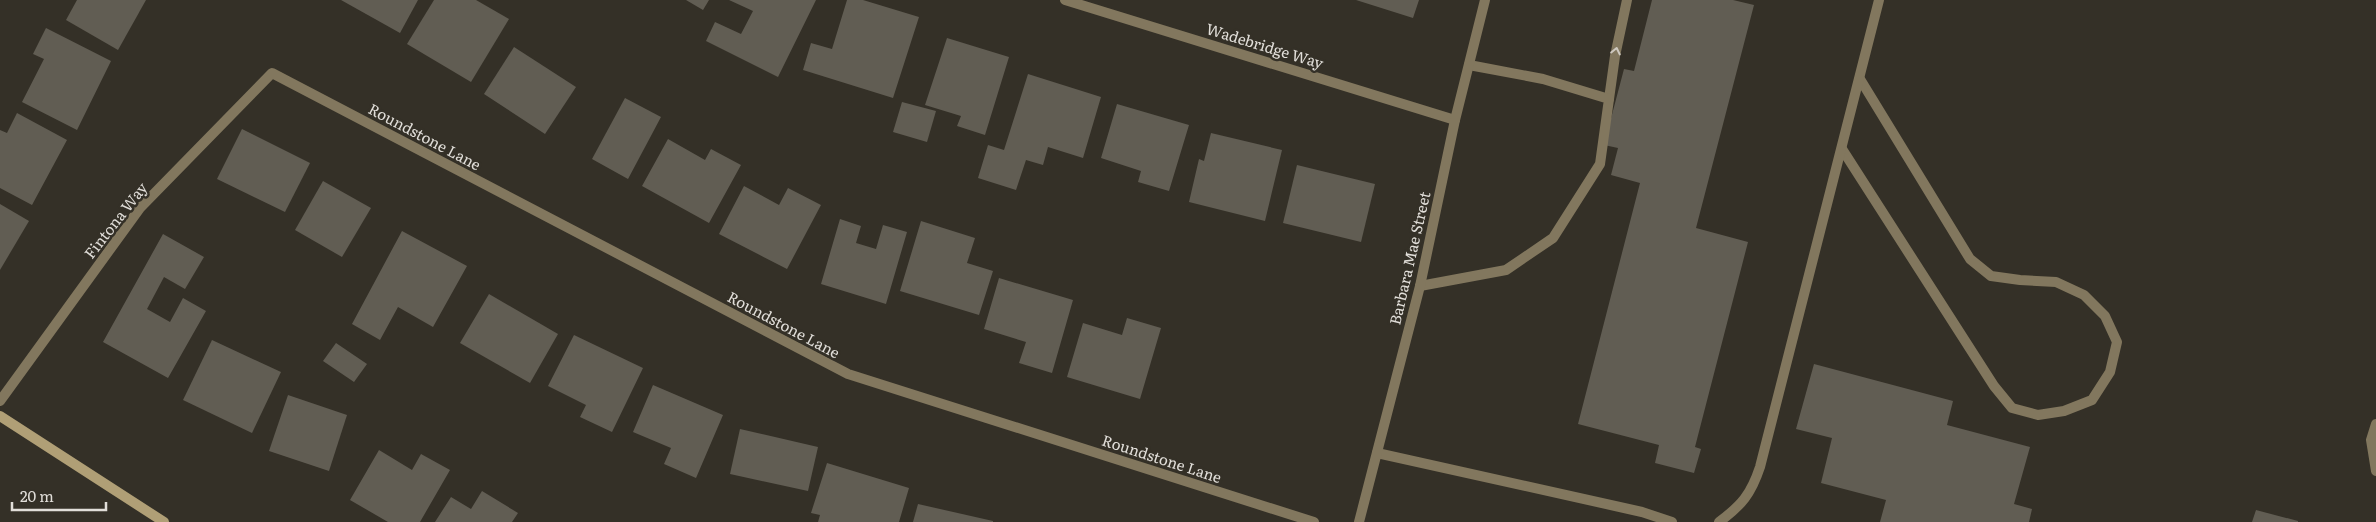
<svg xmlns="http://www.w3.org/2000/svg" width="2376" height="522" font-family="Literata,serif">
	<rect width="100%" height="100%" fill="#343027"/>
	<g fill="#615d53">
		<path d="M 77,0 L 146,0 L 118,50 L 66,20 Z"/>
		<path d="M 341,0 L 418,0 L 400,33 Z"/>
		<path d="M 434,0 L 476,0 L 509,19 L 471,82 L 407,44 Z"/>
		<path d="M 686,0 L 709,0 L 703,10 Z"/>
		<path d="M 729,0 L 816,0 L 778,77 L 706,41 L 715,22 L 741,34 L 753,11 Z"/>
		<path d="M 847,0 L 863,0 L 919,17 L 893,98 L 803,70 L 811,43 L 832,49 Z"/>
		<path d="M 1356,0 L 1419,0 L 1413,18 Z"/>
		<path d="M 1652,0 L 1733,0 L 1754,5 L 1696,228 L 1748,242 L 1695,447 L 1701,449 L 1694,473 L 1655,463 L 1659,445 L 1578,424 L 1640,183 L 1611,175 L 1618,148 L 1604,145 L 1624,69 L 1634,71 Z"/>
		<path d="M 46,28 L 111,61 L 77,130 L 22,102 L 44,59 L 33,54 Z"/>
		<path d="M 947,38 L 1009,57 L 985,135 L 957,126 L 961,116 L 925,105 Z"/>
		<path d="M 514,47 L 576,87 L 545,134 L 484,94 Z"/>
		<path d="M 1028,74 L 1101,97 L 1083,158 L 1048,147 L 1043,165 L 1026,160 L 1016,190 L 978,178 L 988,145 L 1004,150 Z"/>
		<path d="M 625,98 L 661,117 L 628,179 L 592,159 Z"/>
		<path d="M 902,102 L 936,111 L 927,142 L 893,132 Z"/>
		<path d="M 1117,104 L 1189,125 L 1169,191 L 1138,182 L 1141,171 L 1101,158 Z"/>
		<path d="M 17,113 L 67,140 L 32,205 L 0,188 L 0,130 L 7,133 Z"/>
		<path d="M 242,129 L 310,163 L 285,212 L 217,179 Z"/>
		<path d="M 1211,133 L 1282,150 L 1265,221 L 1189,202 L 1199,159 L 1204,161 Z"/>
		<path d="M 668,139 L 705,160 L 711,149 L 741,165 L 709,223 L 642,186 Z"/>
		<path d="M 1297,165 L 1375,184 L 1361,242 L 1283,223 Z"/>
		<path d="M 323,181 L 371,208 L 342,257 L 295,230 Z"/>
		<path d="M 744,186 L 779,205 L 788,188 L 821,205 L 787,269 L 719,234 Z"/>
		<path d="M 0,204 L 29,221 L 0,270 Z"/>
		<path d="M 840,219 L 861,226 L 856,243 L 876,249 L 883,225 L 907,232 L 886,304 L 821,284 Z"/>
		<path d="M 921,221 L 975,238 L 967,263 L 993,271 L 979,315 L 900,291 Z"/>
		<path d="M 402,231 L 467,266 L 433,327 L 398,307 L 380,340 L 352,324 Z"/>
		<path d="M 163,234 L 204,257 L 185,289 L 164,277 L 147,309 L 170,322 L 183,298 L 206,311 L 168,378 L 103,342 Z"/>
		<path d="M 999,278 L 1073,300 L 1052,373 L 1019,363 L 1026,342 L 984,329 Z"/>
		<path d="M 489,294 L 558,334 L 530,383 L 460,343 Z"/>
		<path d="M 1127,318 L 1161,328 L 1140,399 L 1067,377 L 1083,323 L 1122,335 Z"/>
		<path d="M 574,335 L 643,368 L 612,432 L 580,417 L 586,405 L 548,386 Z"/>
		<path d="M 212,340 L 281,372 L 252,433 L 183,400 Z"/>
		<path d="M 336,343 L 367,364 L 354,382 L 323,361 Z"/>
		<path d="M 1814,364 L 1953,401 L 1947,425 L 2030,447 L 2014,504 L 2032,509 L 2029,522 L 1880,522 L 1886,500 L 1821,483 L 1832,438 L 1796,429 Z"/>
		<path d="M 653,385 L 723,415 L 696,478 L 664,464 L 671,448 L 633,432 Z"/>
		<path d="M 288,395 L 347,415 L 329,471 L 269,451 Z"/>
		<path d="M 740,429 L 818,447 L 808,491 L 730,474 Z"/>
		<path d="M 379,450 L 412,470 L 421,454 L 450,470 L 420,522 L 388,522 L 350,500 Z"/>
		<path d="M 827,463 L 909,488 L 899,522 L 818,522 L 820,515 L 811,513 Z"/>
		<path d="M 482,491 L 518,513 L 512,522 L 435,522 L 451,497 L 471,509 Z"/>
		<path d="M 918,504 L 993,521 L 993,522 L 913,522 Z"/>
		<path d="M 2256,510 L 2298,521 L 2298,522 L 2252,522 Z"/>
	</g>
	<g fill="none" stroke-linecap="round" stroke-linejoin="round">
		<g stroke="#82775e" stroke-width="10">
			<path d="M 1609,99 L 1615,56 L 1627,0"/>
			<path d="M 1842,149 L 1994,386 L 2012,408 L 2038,415 L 2064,411 L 2092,400 L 2110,372 L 2117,342 L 2105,316 L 2084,295 L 2056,282 L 2020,280 L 1991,276 L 1970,259 L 1860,79"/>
			<path d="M 1420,286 L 1506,270 L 1553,238 L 1600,164 L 1609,99 L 1543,79 L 1469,65"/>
			<path d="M 2376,424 L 2371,440 L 2376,471"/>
			<path d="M 1377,453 L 1642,512 L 1672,522"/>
			<path d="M 1719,522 C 1742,505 1751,494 1760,467 L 1879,0"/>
		</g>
		<g stroke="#82775e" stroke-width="10">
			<path d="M 1065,0 L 1455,120"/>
			<path d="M 0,401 L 140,208 L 272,73 L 848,374 L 1314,522"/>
			<path d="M 1359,522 L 1420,286 L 1455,120 L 1485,0"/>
		</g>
		<path stroke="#b09f76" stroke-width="10" d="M 0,416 L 164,522"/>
	</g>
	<defs><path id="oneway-chevron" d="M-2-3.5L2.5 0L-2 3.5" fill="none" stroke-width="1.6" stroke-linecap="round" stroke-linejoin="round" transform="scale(1.25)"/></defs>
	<use stroke="#cec9c0" href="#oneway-chevron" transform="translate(1616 51) rotate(-78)"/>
	<g text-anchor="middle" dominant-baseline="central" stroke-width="5" stroke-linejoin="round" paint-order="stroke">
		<g font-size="15" fill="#e1ded9" stroke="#343027">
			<text transform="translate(1265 45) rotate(17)">Wadebridge Way</text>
			<text transform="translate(425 136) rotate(28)">Roundstone Lane</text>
			<text transform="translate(115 220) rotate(-52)">Fintona Way</text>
			<text transform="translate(1409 258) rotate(-77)">Barbara Mae Street</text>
			<text transform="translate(784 324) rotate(28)">Roundstone Lane</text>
			<text transform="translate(1162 458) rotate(18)">Roundstone Lane</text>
		</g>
	</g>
	<path d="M12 502v8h94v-8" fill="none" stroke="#e1ded9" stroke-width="2.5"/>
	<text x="20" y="502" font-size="15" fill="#e1ded9" stroke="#343027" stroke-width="4" paint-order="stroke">20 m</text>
</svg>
